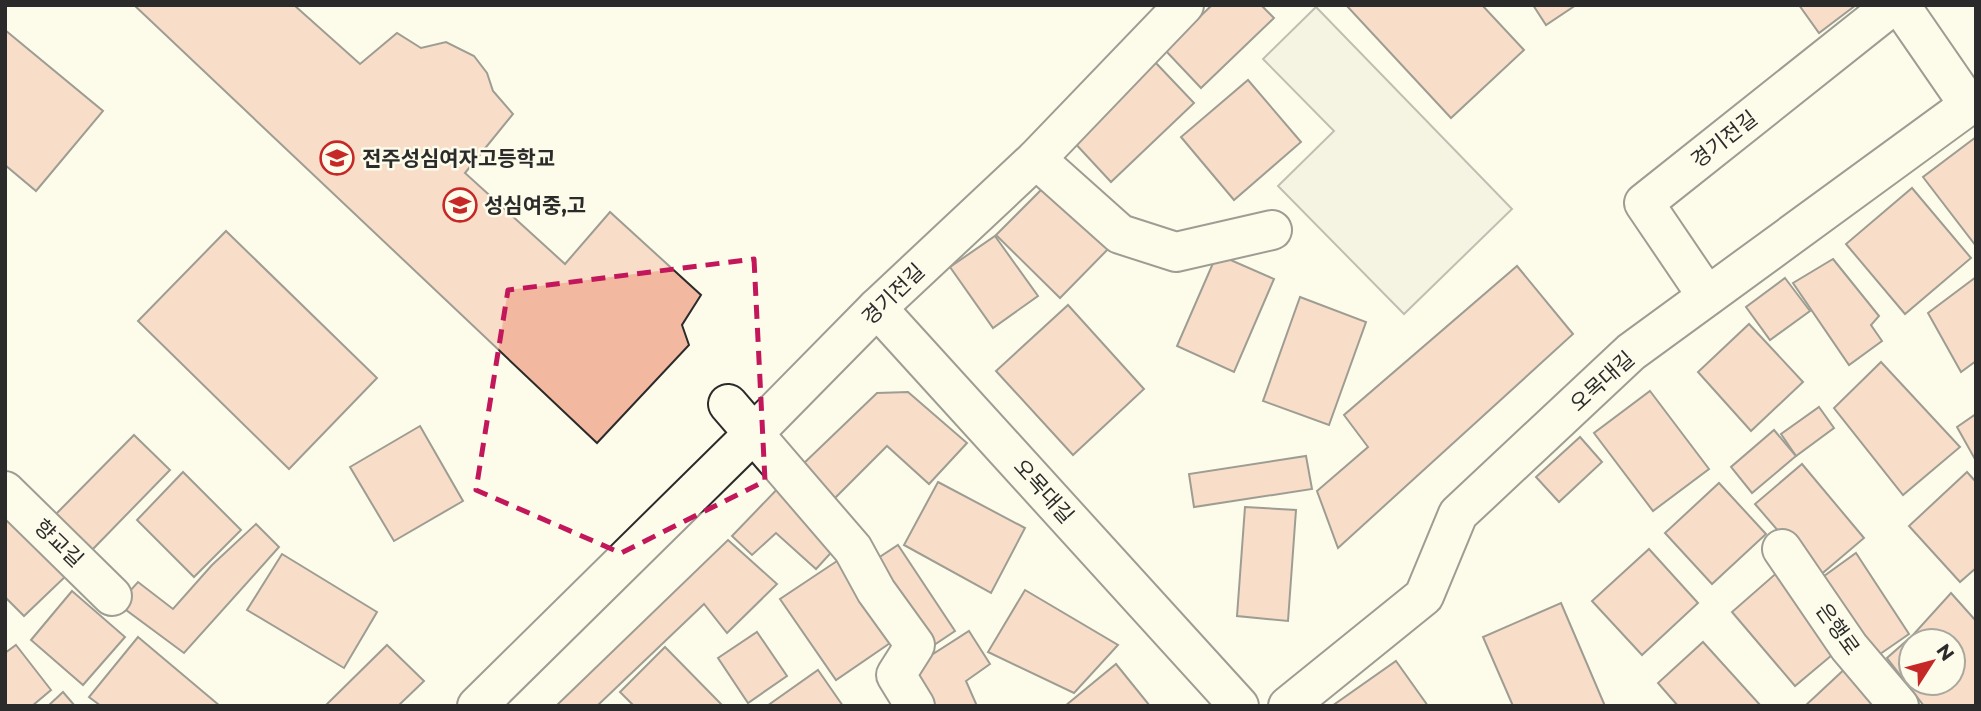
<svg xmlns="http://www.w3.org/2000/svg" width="1981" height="711" font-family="Montserrat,'Noto Sans KR',sans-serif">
	<rect width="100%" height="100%" fill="#fdfbea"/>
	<path fill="#eceadb" stroke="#74746e" stroke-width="2" d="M 1316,7 L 1512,209 L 1404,314 L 1278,186 L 1334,131 L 1263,59 Z"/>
	<g fill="#f2b8a0" stroke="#2b2b2b" stroke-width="2" fill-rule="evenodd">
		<path d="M 134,5 L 294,5 L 360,64 L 397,33 L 421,48 L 446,42 L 474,56 L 487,73 L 493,91 L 513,114 L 465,173 L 565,264 L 610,212 L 701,295 L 682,325 L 689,345 L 597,443 Z"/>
		<path d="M 1212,5 L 1261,5 L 1274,18 L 1201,88 L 1165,50 Z"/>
		<path d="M 1346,5 L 1482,5 L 1524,50 L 1451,118 Z"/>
		<path d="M 1533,5 L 1576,5 L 1546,25 Z"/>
		<path d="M 1799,5 L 1856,5 L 1819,33 Z"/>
		<path d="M 5,30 L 103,111 L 36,191 L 5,165 Z"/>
		<path d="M 1155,62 L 1194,103 L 1111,182 L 1072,140 Z"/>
		<path d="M 1248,80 L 1301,142 L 1234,200 L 1181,137 Z"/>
		<path d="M 1976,137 L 1976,246 L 1923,177 Z"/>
		<path d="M 1051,180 L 1114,243 L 1060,298 L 996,235 Z"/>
		<path d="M 1912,188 L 1971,258 L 1905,314 L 1846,244 Z"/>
		<path d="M 226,231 L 377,378 L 289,469 L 138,321 Z"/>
		<path d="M 995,236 L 1038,296 L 993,328 L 950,267 Z"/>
		<path d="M 1217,254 L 1274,279 L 1234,372 L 1177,346 Z"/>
		<path d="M 1833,259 L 1879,316 L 1871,325 L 1882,341 L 1849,365 L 1793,283 Z"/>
		<path d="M 1517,266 L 1573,334 L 1338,548 L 1317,491 L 1368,447 L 1344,415 Z"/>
		<path d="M 1976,277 L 1976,361 L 1961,372 L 1928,313 Z"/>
		<path d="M 1785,278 L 1810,311 L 1770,340 L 1746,307 Z"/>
		<path d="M 1300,297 L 1366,322 L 1329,425 L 1263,401 Z"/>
		<path d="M 1068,305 L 1144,389 L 1073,455 L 996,371 Z"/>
		<path d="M 1749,324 L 1803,382 L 1751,431 L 1698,372 Z"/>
		<path d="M 1881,362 L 1960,447 L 1903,495 L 1834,408 Z"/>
		<path d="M 1650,391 L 1709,469 L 1653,511 L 1594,433 Z"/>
		<path d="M 908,392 L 967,443 L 929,484 L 887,446 L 834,499 L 802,465 L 877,393 Z"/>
		<path d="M 1819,407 L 1834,428 L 1796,456 L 1781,434 Z"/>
		<path d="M 1976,414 L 1976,461 L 1957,427 Z"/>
		<path d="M 420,426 L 463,501 L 394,541 L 350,467 Z"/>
		<path d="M 1774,430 L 1796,456 L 1752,493 L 1731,467 Z"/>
		<path d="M 134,435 L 170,470 L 92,550 L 56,514 Z"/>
		<path d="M 1580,437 L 1602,462 L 1559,502 L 1536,477 Z"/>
		<path d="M 1306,456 L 1312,489 L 1194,507 L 1189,474 Z"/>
		<path d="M 1802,464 L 1864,538 L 1818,577 L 1755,504 Z"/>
		<path d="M 183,472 L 241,530 L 194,577 L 137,520 Z"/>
		<path d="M 1967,472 L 1976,482 L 1976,568 L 1960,582 L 1909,526 Z"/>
		<path d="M 785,481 L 839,544 L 816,569 L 776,533 L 752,555 L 732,536 Z"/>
		<path d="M 938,482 L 1025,528 L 991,593 L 904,545 Z"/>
		<path d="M 1719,483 L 1766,534 L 1712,584 L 1665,533 Z"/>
		<path d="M 1245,507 L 1296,510 L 1288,621 L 1237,616 Z"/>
		<path d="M 5,508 L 69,573 L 24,616 L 5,597 Z"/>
		<path d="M 256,524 L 279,547 L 184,653 L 118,604 L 138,582 L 173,609 L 212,565 Z"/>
		<path d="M 728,540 L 777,584 L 727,633 L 704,604 L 597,706 L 556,706 Z"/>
		<path d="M 898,545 L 955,631 L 925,651 L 869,564 Z"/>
		<path d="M 1649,549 L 1698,603 L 1642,655 L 1592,601 Z"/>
		<path d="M 1856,553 L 1909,634 L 1870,661 L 1813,584 Z"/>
		<path d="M 282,554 L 377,612 L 344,668 L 247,610 Z"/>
		<path d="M 837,561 L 893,641 L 836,680 L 780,599 Z"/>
		<path d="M 1780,570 L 1844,645 L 1795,686 L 1732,612 Z"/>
		<path d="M 1025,590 L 1118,645 L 1074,693 L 988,652 Z"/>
		<path d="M 72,591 L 125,637 L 83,685 L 31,640 Z"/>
		<path d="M 1951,593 L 1976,621 L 1976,706 L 1924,706 L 1887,658 L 1913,635 ZM 1911,641 L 1953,641 L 1953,683 L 1911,683 Z"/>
		<path d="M 1561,603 L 1605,706 L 1513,706 L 1483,637 Z"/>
		<path d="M 969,631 L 990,664 L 966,681 L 977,706 L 927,706 L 905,672 Z"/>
		<path d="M 757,632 L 787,676 L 748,703 L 718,658 Z"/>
		<path d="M 138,637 L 220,706 L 101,706 L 89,697 Z"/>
		<path d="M 1703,642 L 1761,706 L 1678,706 L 1658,683 Z"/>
		<path d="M 16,645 L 51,690 L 32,706 L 5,706 L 5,653 Z"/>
		<path d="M 387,645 L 424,681 L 398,706 L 325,706 Z"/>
		<path d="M 665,647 L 723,706 L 634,706 L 620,692 Z"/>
		<path d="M 1396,661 L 1428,706 L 1332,706 Z"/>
		<path d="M 1116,664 L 1150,706 L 1065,706 Z"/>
		<path d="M 1849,665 L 1886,706 L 1805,706 Z"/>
		<path d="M 818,670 L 843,706 L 767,706 Z"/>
		<path d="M 63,692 L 75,706 L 48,706 Z"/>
	</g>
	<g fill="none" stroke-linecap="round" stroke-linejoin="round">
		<defs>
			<g id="minor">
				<path d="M 1900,5 L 1969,105"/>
				<path d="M 1036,159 L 1120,234 L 1176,252 L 1272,230"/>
				<path d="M 1707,296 L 1644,203 L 1893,5"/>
				<path d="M 877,308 L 1239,706"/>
				<path d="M 728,404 L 853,549 L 876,591 L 915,645 L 896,675 L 915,706"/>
				<path d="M 5,491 L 112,596"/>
				<path d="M 1782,549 L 1849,647 L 1899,706"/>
				<path d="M 477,706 L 754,433 L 877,308 L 1036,159 L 1184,5"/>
				<path d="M 1288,706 L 1424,596 L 1458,514 L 1631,352 L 1976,100"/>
			</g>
		</defs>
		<use href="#minor" stroke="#2b2b2b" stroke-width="42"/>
		<use href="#minor" stroke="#fdfbea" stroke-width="38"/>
	</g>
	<path d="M0 0H1981V711H0ZM 754,259 L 765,481 L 621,553 L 476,490 L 508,290 Z" fill="#fdfbea" fill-opacity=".55" fill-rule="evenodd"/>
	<path fill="none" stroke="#c2185b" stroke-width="5" stroke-dasharray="14 9" stroke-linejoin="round" d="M 754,259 L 765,481 L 621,553 L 476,490 L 508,290 Z"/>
	<defs>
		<symbol id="school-ring" viewBox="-11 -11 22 22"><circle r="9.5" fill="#fdfbea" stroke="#c62828" stroke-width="1.5"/><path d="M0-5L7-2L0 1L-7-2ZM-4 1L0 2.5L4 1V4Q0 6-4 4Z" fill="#c62828"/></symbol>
	</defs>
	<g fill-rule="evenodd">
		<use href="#school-ring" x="318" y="139" width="38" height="38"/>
		<use href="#school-ring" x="441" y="186" width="38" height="38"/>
	</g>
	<g text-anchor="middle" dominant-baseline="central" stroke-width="5" stroke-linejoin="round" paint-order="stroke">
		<g font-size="21" fill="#2b2b2b" stroke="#fdfbea">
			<text transform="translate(1724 139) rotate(-38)">경기전길</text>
			<text transform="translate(893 294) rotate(-44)">경기전길</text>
			<text transform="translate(1602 381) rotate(-42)">오목대길</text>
			<text transform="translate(1044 491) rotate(48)">오목대길</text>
			<text transform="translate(59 543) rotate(44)">향교길</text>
			<text transform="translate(1838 629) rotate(54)">은행로</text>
		</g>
		<g font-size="21" font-weight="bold" fill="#2b2b2b" stroke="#fdfbea" text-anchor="start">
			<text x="362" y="158">전주성심여자고등학교</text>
			<text x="484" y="205">성심여중,고</text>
		</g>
	</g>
	<rect width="1981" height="711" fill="none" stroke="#2b2b2b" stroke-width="14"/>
	<g transform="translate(1932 662) rotate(54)"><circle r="33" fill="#fdfbea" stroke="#a9a89e" stroke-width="2"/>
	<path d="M0-5L12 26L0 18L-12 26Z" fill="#c62828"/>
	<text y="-10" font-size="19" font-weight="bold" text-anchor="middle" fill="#2b2b2b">N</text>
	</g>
</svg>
